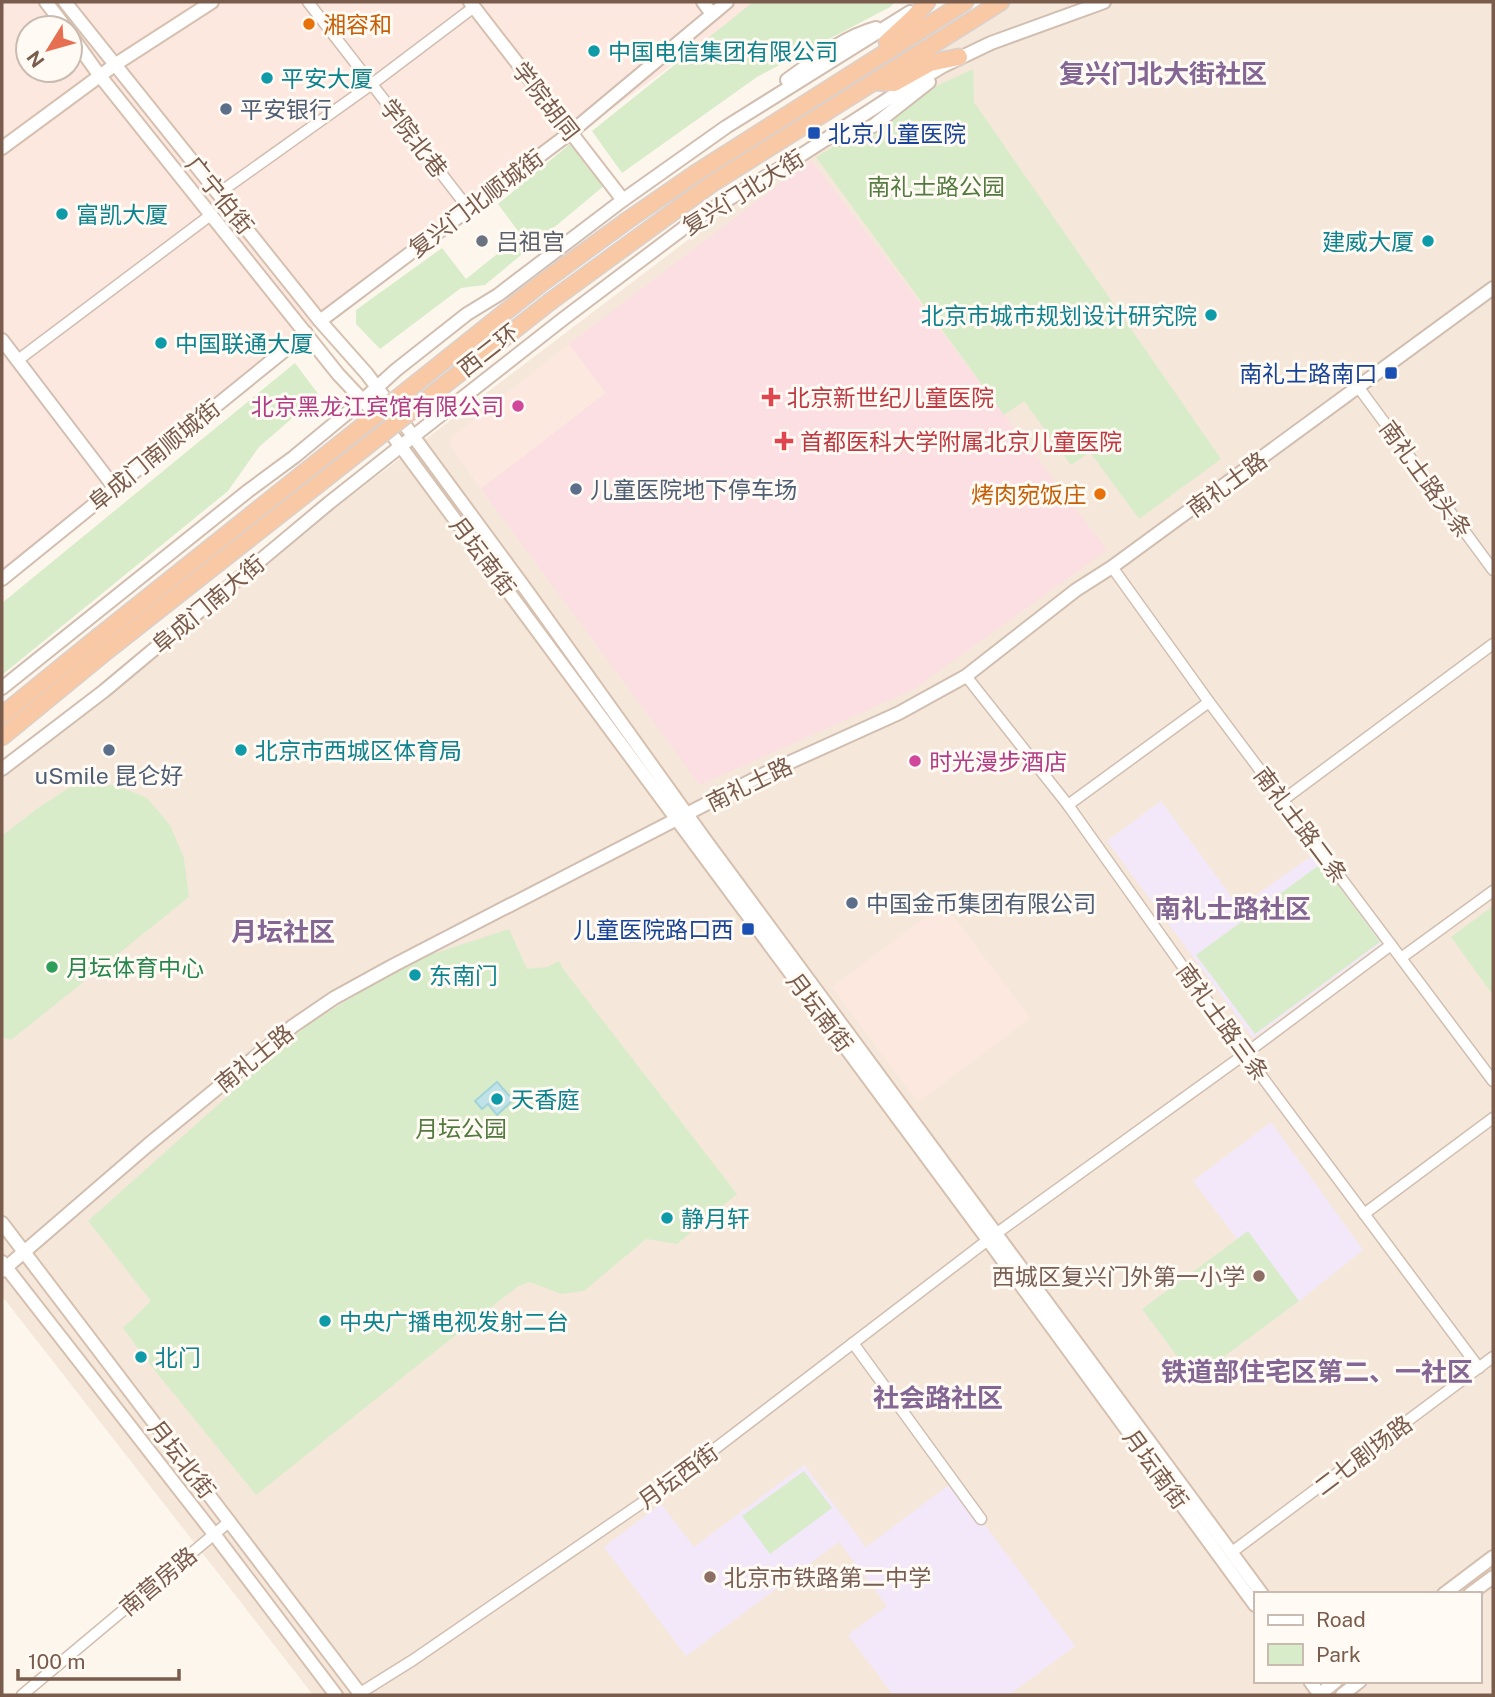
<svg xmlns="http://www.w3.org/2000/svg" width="1495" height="1697" font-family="'Public Sans','Noto Sans SC',sans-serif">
	<rect width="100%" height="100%" fill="#fdf6ec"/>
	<path fill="#f5e8da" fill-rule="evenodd" d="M 1001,2 L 1493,2 L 1493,1695 L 313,1695 L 2,1296 L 2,761 ZM 1255,1594 L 1479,1594 L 1479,1681 L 1255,1681 Z"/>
	<g fill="#fde8e0" fill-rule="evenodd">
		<path d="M 2,2 L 759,2 L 320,321 L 2,580 ZM 28,28 L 70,28 L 70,70 L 28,70 Z"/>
		<path d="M 569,344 L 606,393 L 481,489 L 450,446 L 452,437 Z"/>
		<path d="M 944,904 L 1030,1018 L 918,1102 L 832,987 Z"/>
	</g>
	<g fill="#f3e8fa">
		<path d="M 1161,801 L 1239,907 L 1313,855 L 1383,942 L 1253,1038 L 1107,841 Z"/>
		<path d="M 1271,1122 L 1363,1250 L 1299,1301 L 1194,1379 L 1142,1309 L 1237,1239 L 1193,1181 Z"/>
		<path d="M 804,1465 L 866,1547 L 953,1482 L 1075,1646 L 1009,1695 L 893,1695 L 848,1635 L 887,1606 L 839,1542 L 686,1656 L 604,1547 L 661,1504 L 694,1547 Z"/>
	</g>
	<path fill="#fbdfe3" d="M 811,160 L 1107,550 L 914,689 L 700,785 L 481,489 L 606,393 L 569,344 Z"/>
	<g fill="#d8ecc9">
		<path d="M 753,2 L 895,2 L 890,7 L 757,77 L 622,173 L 592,131 Z"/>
		<path d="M 973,69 L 974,102 L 1221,459 L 1139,519 L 1090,452 L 1071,465 L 1024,401 L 1004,415 L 816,157 L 850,137 L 868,132 L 897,116 L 911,101 L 928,90 Z"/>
		<path d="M 571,143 L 605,185 L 485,285 L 461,288 L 380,349 L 356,324 L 356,310 L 442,248 L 466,279 L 521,235 L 498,204 Z"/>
		<path d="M 295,363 L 319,395 L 259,447 L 228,491 L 2,675 L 2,603 Z"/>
		<path d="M 116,785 L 147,798 L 170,825 L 184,858 L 189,897 L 11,1040 L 2,1037 L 2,836 L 38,808 L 72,786 Z"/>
		<path d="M 1322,863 L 1380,942 L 1255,1034 L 1196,955 Z"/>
		<path d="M 1493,906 L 1493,995 L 1451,937 Z"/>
		<path d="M 509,929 L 527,969 L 547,967 L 559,961 L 563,969 L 737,1194 L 677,1244 L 646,1239 L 584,1291 L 561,1294 L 530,1282 L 517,1287 C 429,1355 343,1426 256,1495 L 144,1357 L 123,1328 L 151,1301 L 88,1221 L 307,1025 L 411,961 Z"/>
		<path d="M 1248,1231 L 1299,1301 L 1194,1379 L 1142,1309 Z"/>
		<path d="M 804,1471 L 832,1508 L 770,1554 L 742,1516 Z"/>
	</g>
	<path fill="#bfe3e8" stroke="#a5d3da" stroke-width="2" d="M 497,1082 L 513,1100 L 497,1115 L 488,1104 L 482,1109 L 475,1101 Z"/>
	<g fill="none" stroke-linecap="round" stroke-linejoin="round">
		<defs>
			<g id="minor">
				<path d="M 308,2 L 468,208"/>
				<path d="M 219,193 L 372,84 L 474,7"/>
				<path d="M 18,360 L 212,214"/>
				<path d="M 1359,388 L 1493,570"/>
				<path d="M 1112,567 L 1209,702 L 1493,1081"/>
				<path d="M 966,676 L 1068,805 L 1245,1054 L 1479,1368"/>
				<path d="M 1283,800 L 1493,644"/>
				<path d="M 1068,805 L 1209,702"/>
				<path d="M 1401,958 L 1493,891"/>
				<path d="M 1364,1214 L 1493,1118"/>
				<path d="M 853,1343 L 981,1519"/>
				<path d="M 1232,1552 L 1493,1357"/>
				<path d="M 22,1695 L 230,1521"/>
				<path d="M 357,1695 L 413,1660 L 665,1487 L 997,1233 L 1245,1054 L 1391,945"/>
			</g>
			<g id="tertiary">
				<path d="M 703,2 L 712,14"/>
				<path d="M 787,80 C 815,60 843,37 876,28"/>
				<path d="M 839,139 L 855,132 L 873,126 L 929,82"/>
				<path d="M 320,321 L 570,133 L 727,2"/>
				<path d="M 2,340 L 114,487"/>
				<path d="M 311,480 L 394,412"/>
				<path d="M 2,579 L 306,333"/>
				<path d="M 2,688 L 248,491 L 294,457 L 363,400 L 396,370 L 467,314 L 498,295 L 623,200 L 726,127 L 910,12"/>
				<path d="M 2,769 L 104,691 L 329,503 L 401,446 L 563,319 L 697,218 L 792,161 L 888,99 L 943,66 L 991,43 L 1104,2"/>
				<path d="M 2,1271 L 148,1145 L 293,1026 L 334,998 L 394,965 L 764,774 L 899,713 L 966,676 L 1076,590 L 1112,567 L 1493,288"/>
			</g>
			<g id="secondary">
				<path d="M 46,2 L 66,28"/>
				<path d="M 65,2 L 320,321 L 367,374 L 413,436 L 527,591 L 706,841 L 1262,1594"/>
				<path d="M 470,2 L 623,200"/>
				<path d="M 70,34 L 100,76 L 338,374 L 382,421 L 988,1240 L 1255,1605"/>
				<path d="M 2,148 L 116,64 L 212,2"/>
				<path d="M 2,1223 L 361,1695"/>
				<path d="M 2,1262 L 214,1534 L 336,1695"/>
				<path d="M 1444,1594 L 1493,1557"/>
				<path d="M 1470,1594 L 1493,1577"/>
				<path d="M 1310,1681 L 1320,1695"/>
				<path d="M 1319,1695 L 1336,1681"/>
				<path d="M 1342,1695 L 1360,1681"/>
			</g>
			<g id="trunk">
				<path d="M 887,42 L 915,16 L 927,2"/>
				<path d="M 874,82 L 894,83 L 930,63 L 959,57"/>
				<path d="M 539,285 L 628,220 L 696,173 L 965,2"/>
				<path d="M 551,301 L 710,185 L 1001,2"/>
				<path d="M 2,715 L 97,638"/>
				<path d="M 2,737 L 108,650"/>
			</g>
		</defs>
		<use href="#minor" stroke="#d1beb0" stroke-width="13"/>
		<use href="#tertiary" stroke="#d1beb0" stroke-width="16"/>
		<use href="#secondary" stroke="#d6c0b0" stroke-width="16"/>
		<use href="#trunk" stroke="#dad1cd" stroke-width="19"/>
		<use href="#minor" stroke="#fff" stroke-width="10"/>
		<use href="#tertiary" stroke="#fff" stroke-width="12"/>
		<use href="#secondary" stroke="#fff" stroke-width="12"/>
		<use href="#trunk" stroke="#f9c8a4" stroke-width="16"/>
		<defs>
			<g id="trunk-bridge">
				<path d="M 97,638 L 539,285"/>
				<path d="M 108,650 L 551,301"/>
			</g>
		</defs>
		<use href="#trunk-bridge" stroke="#dad1cd" stroke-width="19" stroke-linecap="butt"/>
		<use href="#trunk-bridge" stroke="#f9c8a4" stroke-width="16"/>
	</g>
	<g fill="#e8710a" stroke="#fffaf3" stroke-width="2.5">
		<circle cx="309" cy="24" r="7"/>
		<circle cx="1100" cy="494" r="7"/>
	</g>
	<g fill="#0f9aa8" stroke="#fffaf3" stroke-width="2.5">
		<circle cx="594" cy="51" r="7"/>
		<circle cx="267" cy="78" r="7"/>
		<circle cx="62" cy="214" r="7"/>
		<circle cx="1428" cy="241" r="7"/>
		<circle cx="1211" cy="315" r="7"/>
		<circle cx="161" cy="343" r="7"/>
		<circle cx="241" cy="750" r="7"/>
		<circle cx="415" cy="975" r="7"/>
		<circle cx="497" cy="1099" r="7"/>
		<circle cx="667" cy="1218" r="7"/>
		<circle cx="325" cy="1321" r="7"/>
		<circle cx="141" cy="1357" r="7"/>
	</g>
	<g fill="#5c6f8a" stroke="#fffaf3" stroke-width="2.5">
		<circle cx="226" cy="109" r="7"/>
		<circle cx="576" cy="489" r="7"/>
		<circle cx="109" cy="750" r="7"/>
		<circle cx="852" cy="903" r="7"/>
	</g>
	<g fill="#1a4fb4" stroke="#fffaf3" stroke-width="2.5">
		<rect x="807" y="126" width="14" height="14" rx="3.5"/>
		<rect x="1384" y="366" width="14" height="14" rx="3.5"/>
		<rect x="741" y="922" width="14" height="14" rx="3.5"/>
	</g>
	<circle fill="#6b7280" stroke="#fffaf3" stroke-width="2.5" cx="482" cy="241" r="7"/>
	<g fill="#e0444e" stroke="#fffaf3" stroke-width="2.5">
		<path d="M767.5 386.5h7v7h7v7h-7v7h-7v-7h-7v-7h7z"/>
		<path d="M780.5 430.5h7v7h7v7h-7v7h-7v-7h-7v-7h7z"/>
	</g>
	<g fill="#d1479c" stroke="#fffaf3" stroke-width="2.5">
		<circle cx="518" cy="406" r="7"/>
		<circle cx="915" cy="761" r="7"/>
	</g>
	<circle fill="#2e9e5b" stroke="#fffaf3" stroke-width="2.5" cx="52" cy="967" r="7"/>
	<g fill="#8d6e63" stroke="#fffaf3" stroke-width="2.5">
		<circle cx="1259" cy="1276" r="7"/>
		<circle cx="710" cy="1577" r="7"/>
	</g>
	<g text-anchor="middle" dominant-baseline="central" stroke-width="6" stroke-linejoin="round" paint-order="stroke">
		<g font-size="23" fill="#c56008" stroke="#fffaf3" text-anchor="start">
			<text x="323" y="24">湘容和</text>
			<text x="1086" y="494" text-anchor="end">烤肉宛饭庄</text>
		</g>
		<g font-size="23" fill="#0d838f" stroke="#fffaf3" text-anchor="start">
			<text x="608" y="51">中国电信集团有限公司</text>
			<text x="281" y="78">平安大厦</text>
			<text x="76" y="214">富凯大厦</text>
			<text x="1414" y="241" text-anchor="end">建威大厦</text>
			<text x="1197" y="315" text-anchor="end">北京市城市规划设计研究院</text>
			<text x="175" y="343">中国联通大厦</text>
			<text x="255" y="750">北京市西城区体育局</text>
			<text x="429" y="975">东南门</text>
			<text x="511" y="1099">天香庭</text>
			<text x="681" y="1218">静月轩</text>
			<text x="339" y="1321">中央广播电视发射二台</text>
			<text x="155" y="1357">北门</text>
		</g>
		<g font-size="23" fill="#7a5c4d" stroke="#fffaf3">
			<text transform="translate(546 101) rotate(52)">学院胡同</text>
			<text transform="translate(414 138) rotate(52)">学院北巷</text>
			<text transform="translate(743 192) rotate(-32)">复兴门北大街</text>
			<text transform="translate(220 195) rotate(51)">广宁伯街</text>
			<text transform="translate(476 203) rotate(-37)">复兴门北顺城街</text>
			<text transform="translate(488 350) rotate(-38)">西二环</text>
			<text transform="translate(154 455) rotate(-39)">阜成门南顺城街</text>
			<text transform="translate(1426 479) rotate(54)">南礼士路头条</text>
			<text transform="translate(1227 484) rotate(-36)">南礼士路</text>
			<text transform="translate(483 556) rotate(53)">月坛南街</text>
			<text transform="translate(208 604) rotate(-40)">阜成门南大街</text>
			<text transform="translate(749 784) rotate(-26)">南礼士路</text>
			<text transform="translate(1301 825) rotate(53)">南礼士路二条</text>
			<text transform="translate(820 1012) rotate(53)">月坛南街</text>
			<text transform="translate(1223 1022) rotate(54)">南礼士路三条</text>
			<text transform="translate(254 1058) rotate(-39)">南礼士路</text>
			<text transform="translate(1363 1455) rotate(-37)">二七剧场路</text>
			<text transform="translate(182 1459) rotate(52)">月坛北街</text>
			<text transform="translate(1156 1469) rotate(54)">月坛南街</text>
			<text transform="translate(678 1476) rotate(-36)">月坛西街</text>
			<text transform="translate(158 1581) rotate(-40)">南营房路</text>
		</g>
		<g font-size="23" fill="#4e5e75" stroke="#fffaf3" text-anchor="start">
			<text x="240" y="109">平安银行</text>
			<text x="590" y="489">儿童医院地下停车场</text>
			<text x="109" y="775" text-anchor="middle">uSmile 昆仑好</text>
			<text x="866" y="903">中国金币集团有限公司</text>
		</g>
		<g font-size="23" fill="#164399" stroke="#fffaf3" text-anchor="end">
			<text x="828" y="133" text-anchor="start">北京儿童医院</text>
			<text x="1377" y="373">南礼士路南口</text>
			<text x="734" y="929">儿童医院路口西</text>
		</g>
		<g font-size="23" fill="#537a41" stroke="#fffaf3">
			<text x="936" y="186">南礼士路公园</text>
			<text x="461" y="1128">月坛公园</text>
		</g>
		<g font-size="23" fill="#5b616d" stroke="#fffaf3" text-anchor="start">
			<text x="496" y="241">吕祖宫</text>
		</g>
		<g font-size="23" fill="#be3a42" stroke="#fffaf3" text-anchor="start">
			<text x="787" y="397">北京新世纪儿童医院</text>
			<text x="800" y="441">首都医科大学附属北京儿童医院</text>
		</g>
		<g font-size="23" fill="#b23c85" stroke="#fffaf3" text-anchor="end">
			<text x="504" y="406">北京黑龙江宾馆有限公司</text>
			<text x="929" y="761" text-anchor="start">时光漫步酒店</text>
		</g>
		<g font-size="23" fill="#27864d" stroke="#fffaf3" text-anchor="start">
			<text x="66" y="967">月坛体育中心</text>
		</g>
		<g font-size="23" fill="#785e54" stroke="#fffaf3" text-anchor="end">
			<text x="1245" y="1276">西城区复兴门外第一小学</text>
			<text x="724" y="1577" text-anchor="start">北京市铁路第二中学</text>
		</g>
		<g font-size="26" font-weight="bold" fill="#846695" stroke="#fffaf3">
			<text x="1163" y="73">复兴门北大街社区</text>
			<text x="1233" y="908">南礼士路社区</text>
			<text x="283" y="931">月坛社区</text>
			<text x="1317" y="1371">铁道部住宅区第二、一社区</text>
			<text x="938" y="1397">社会路社区</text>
		</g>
	</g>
	<rect width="1495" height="1697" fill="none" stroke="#7a5c4d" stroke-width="7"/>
	<rect x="1254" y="1592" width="228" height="91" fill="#fffaf3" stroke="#cabbb1" stroke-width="2"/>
	<rect x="1268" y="1615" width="35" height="10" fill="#ffffff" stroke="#cabbb1" stroke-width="2"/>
	<text x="1316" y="1627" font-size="21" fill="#7a5c4d">Road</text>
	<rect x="1268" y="1644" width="35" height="21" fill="#d8ecc9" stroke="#cabbb1" stroke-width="2"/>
	<text x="1316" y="1662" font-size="21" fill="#7a5c4d">Park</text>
	<g transform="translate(49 49) rotate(233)"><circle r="33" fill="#fffaf3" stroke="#cabbb1" stroke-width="2"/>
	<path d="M0-5L12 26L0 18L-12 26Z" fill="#e76f51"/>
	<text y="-10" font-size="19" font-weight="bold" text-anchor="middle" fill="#7a5c4d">N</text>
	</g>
	<path d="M18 1669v10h161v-10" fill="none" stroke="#7a5c4d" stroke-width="3.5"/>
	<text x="28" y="1669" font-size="21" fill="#7a5c4d" stroke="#fffaf3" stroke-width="5" paint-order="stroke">100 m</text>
</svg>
